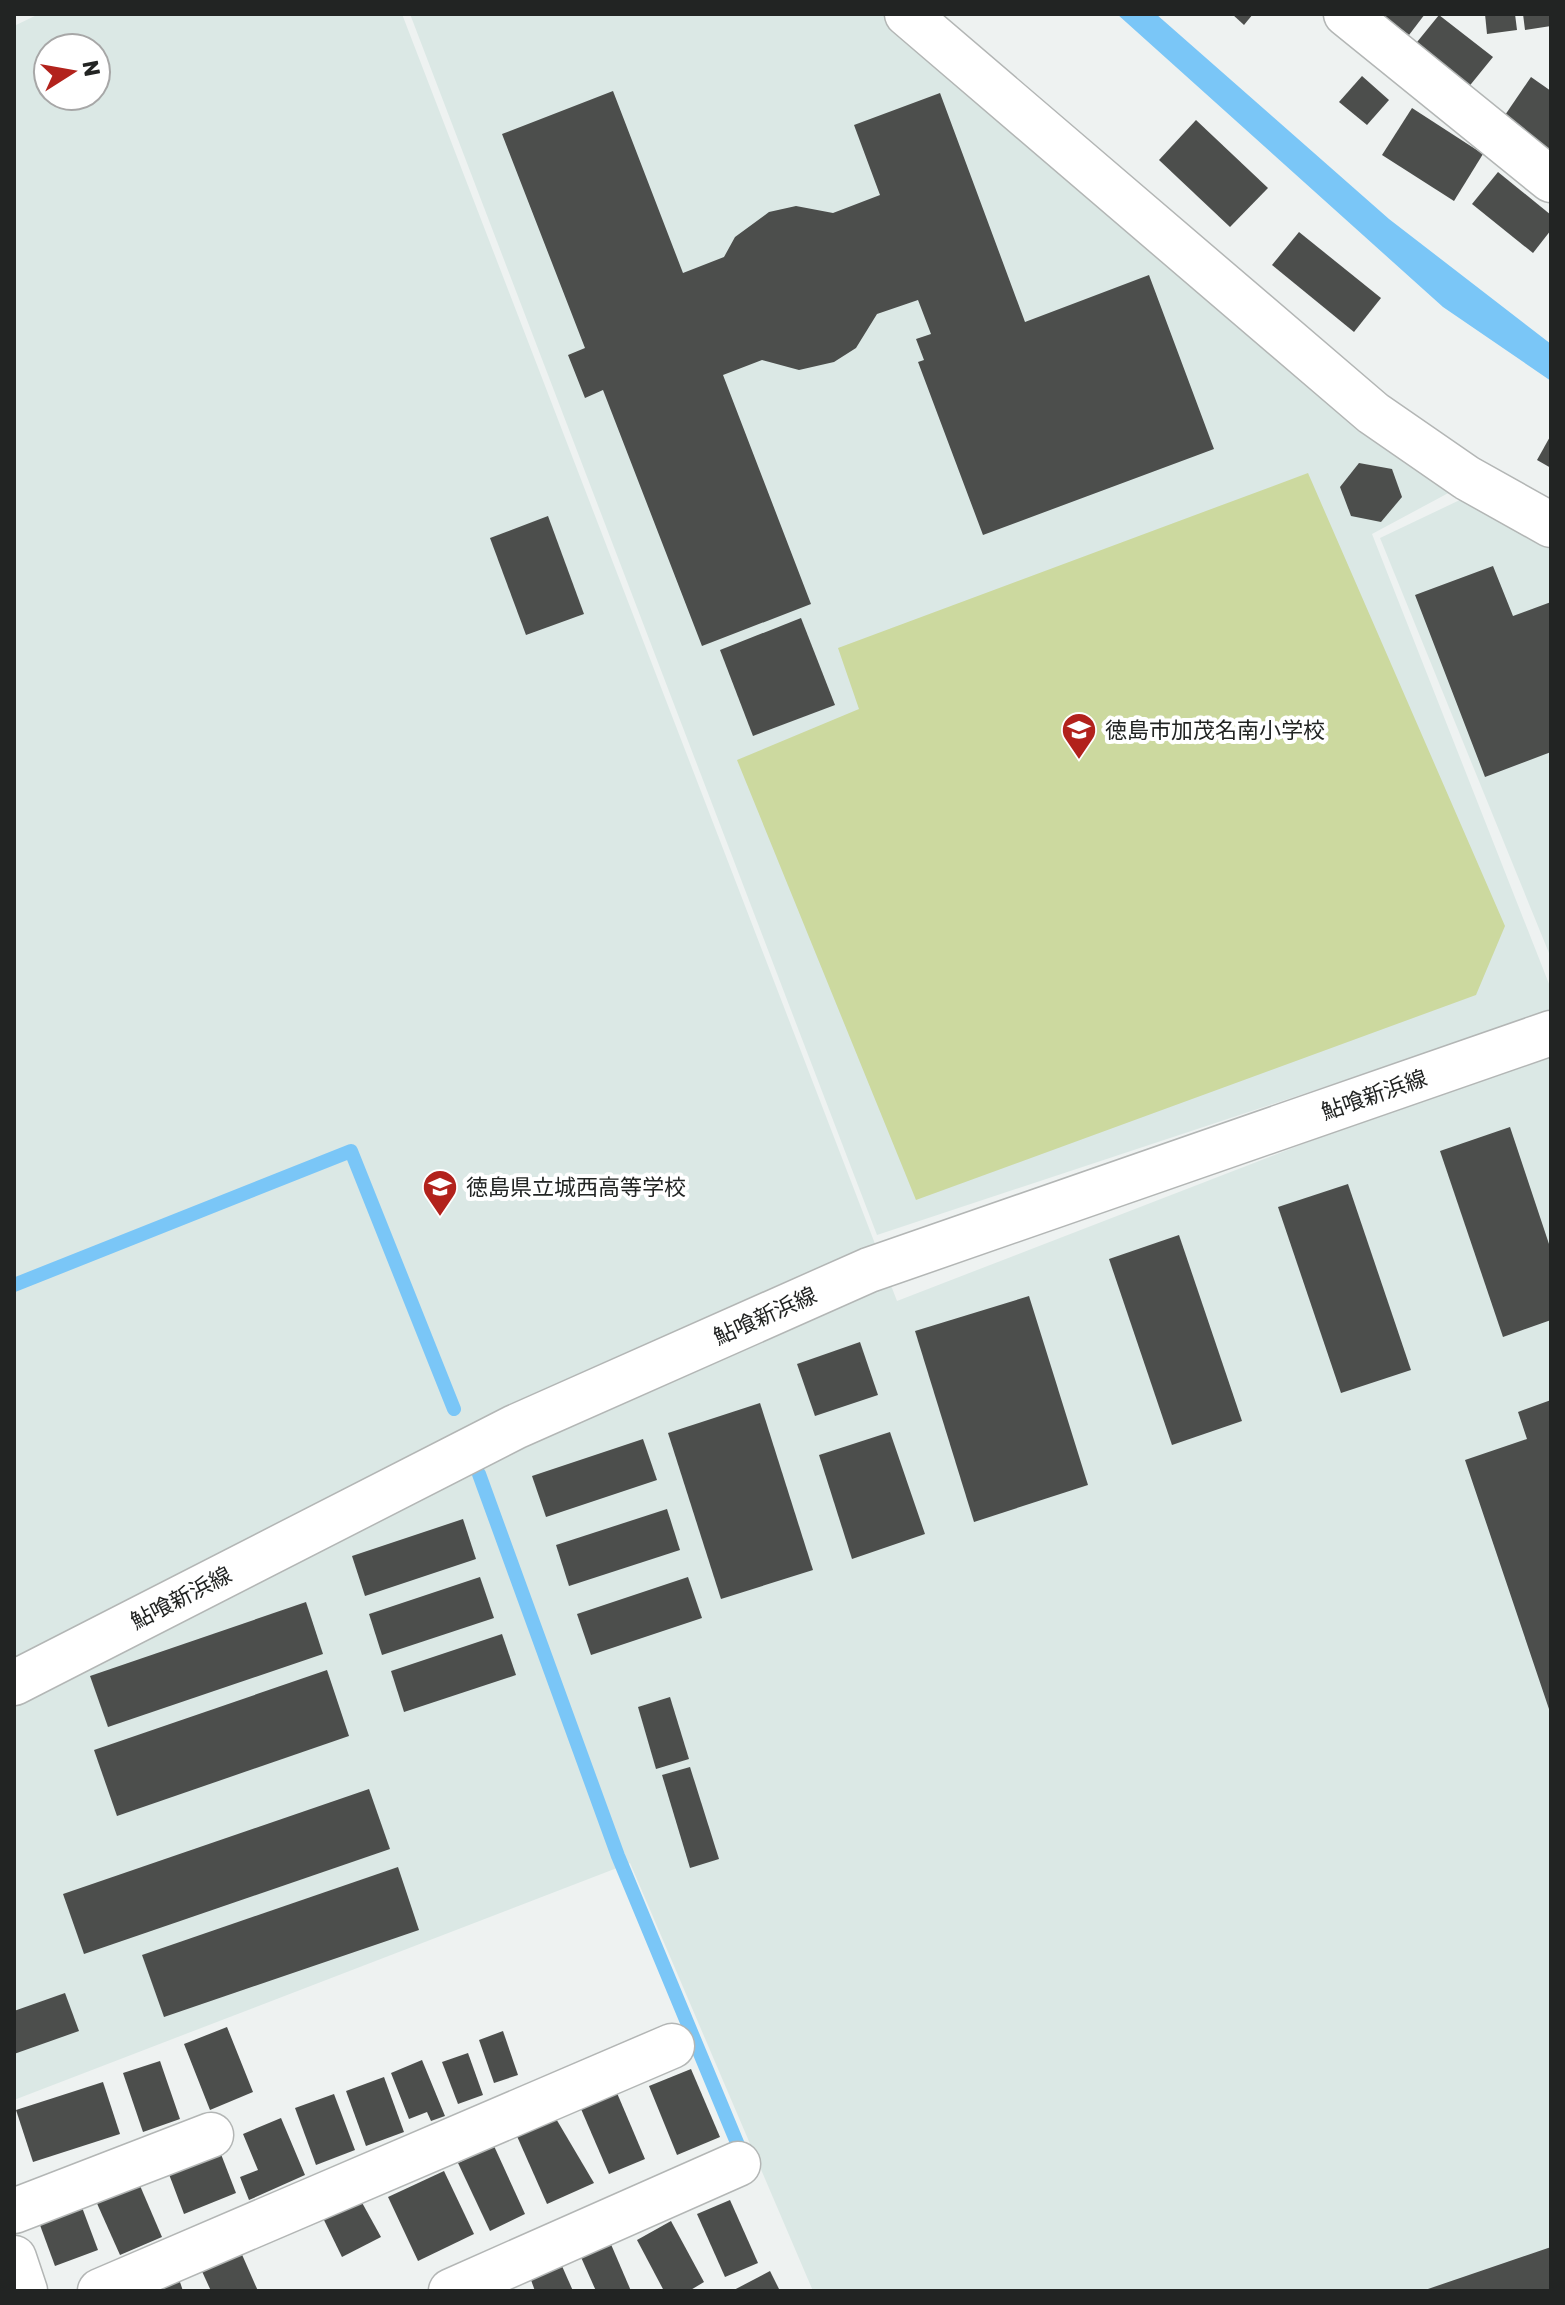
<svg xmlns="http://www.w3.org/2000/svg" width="1565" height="2305" font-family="Rubik,'Noto Sans JP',sans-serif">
	<rect width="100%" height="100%" fill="#eef2f1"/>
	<g fill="#dbe8e5" fill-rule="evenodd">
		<path d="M 39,14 L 402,14 L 897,1301 L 1326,1135 L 1551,1055 L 1551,2291 L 813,2291 L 630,1863 L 14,2100 L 14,26 ZM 48,48 L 96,48 L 96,96 L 48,96 Z"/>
		<path d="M 410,14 L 885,14 L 1454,490 L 1372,534 L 1551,989 L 1551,1012 L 877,1235 Z"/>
		<path d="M 1462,499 L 1551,550 L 1551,958 L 1380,538 Z"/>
	</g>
	<path fill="#ccd99f" d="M 1308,473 L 1505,926 L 1476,995 L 916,1200 L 737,760 L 859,709 L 838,648 Z"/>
	<path fill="#7ac6f7" d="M 1117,14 L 1156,14 L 1389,219 L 1551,344 L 1551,381 L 1443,307 Z"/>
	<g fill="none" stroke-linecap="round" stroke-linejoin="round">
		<g stroke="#7ac6f7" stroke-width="14">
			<path d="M 14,1285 L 351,1151 L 454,1409"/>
			<path d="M 479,1474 L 618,1856 L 738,2145"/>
		</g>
	</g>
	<g fill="#4c4e4c">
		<path d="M 1232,14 L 1253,14 L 1244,25 Z"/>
		<path d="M 1381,14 L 1425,14 L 1409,35 Z"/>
		<path d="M 1485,14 L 1515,14 L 1517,30 L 1487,34 Z"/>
		<path d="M 1523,14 L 1551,14 L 1551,26 L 1525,30 Z"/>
		<path d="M 1439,15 L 1493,57 L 1467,89 L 1413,47 Z"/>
		<path d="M 1362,76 L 1389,100 L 1367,125 L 1339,102 Z"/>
		<path d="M 1531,77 L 1551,91 L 1551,154 L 1501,121 Z"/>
		<path d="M 613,91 L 683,273 L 724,257 L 735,237 L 769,212 L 796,206 L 833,213 L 880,195 L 854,125 L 940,93 L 1025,322 L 1149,275 L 1214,449 L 983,535 L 918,362 L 924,360 L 916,339 L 931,334 L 918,300 L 877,314 L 856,348 L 834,362 L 799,370 L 762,360 L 723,375 L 811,604 L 702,646 L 603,390 L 585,398 L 568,355 L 585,348 L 502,134 Z"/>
		<path d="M 1412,108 L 1483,154 L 1454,201 L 1382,155 Z"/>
		<path d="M 1196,120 L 1268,188 L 1230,227 L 1159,160 Z"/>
		<path d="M 1498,172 L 1551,215 L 1551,230 L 1533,253 L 1472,204 Z"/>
		<path d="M 1299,232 L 1381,298 L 1354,332 L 1272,265 Z"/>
		<path d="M 1551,435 L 1551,468 L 1537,460 Z"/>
		<path d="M 1359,463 L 1392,469 L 1402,497 L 1381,522 L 1351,516 L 1340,487 Z"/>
		<path d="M 548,516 L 584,614 L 526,635 L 490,538 Z"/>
		<path d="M 1493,566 L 1513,616 L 1551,602 L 1551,752 L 1485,777 L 1415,595 Z"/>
		<path d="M 801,618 L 835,705 L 753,736 L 720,650 Z"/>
		<path d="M 1510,1127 L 1551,1250 L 1551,1320 L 1503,1337 L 1440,1151 Z"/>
		<path d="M 1348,1184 L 1411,1370 L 1341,1393 L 1278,1207 Z"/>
		<path d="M 1179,1235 L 1242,1421 L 1172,1445 L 1109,1259 Z"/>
		<path d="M 1029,1296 L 1088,1485 L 974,1522 L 915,1331 Z"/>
		<path d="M 860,1342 L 878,1395 L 815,1416 L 797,1364 Z"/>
		<path d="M 1551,1400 L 1551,1712 L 1550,1712 L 1465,1460 L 1527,1439 L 1518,1412 Z"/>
		<path d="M 760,1403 L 813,1570 L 721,1599 L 668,1433 Z"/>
		<path d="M 890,1432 L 925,1534 L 852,1559 L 819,1455 Z"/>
		<path d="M 643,1439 L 657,1480 L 546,1517 L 532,1476 Z"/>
		<path d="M 667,1509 L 680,1550 L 569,1586 L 556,1545 Z"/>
		<path d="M 463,1519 L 476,1559 L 365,1596 L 352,1556 Z"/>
		<path d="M 480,1577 L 494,1618 L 382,1655 L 369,1614 Z"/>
		<path d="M 688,1577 L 702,1618 L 591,1655 L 577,1614 Z"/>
		<path d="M 306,1602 L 323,1654 L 108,1727 L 90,1676 Z"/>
		<path d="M 502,1634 L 516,1675 L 404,1712 L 391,1671 Z"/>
		<path d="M 327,1670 L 349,1736 L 117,1816 L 94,1750 Z"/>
		<path d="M 670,1697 L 689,1759 L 656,1769 L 638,1707 Z"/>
		<path d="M 690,1767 L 719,1859 L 690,1868 L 662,1775 Z"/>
		<path d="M 369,1789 L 390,1849 L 84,1954 L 63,1894 Z"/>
		<path d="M 398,1867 L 419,1930 L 164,2017 L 142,1955 Z"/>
		<path d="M 65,1993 L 79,2031 L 14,2054 L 14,2011 Z"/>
		<path d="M 227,2027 L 253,2092 L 210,2110 L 184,2044 Z"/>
		<path d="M 503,2031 L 518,2075 L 494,2083 L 479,2040 Z"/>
		<path d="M 468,2053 L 483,2095 L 458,2104 L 442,2062 Z"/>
		<path d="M 422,2060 L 445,2116 L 431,2121 L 427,2112 L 409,2119 L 391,2073 Z"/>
		<path d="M 160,2061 L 180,2119 L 143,2132 L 123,2073 Z"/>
		<path d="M 691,2069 L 720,2137 L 677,2155 L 649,2086 Z"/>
		<path d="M 384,2077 L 404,2132 L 366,2146 L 346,2091 Z"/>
		<path d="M 103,2082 L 120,2134 L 33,2162 L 16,2110 Z"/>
		<path d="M 617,2093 L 645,2159 L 609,2174 L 581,2109 Z"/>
		<path d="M 334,2094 L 355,2150 L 316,2165 L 295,2108 Z"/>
		<path d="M 555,2117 L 594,2183 L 547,2204 L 516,2134 Z"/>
		<path d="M 281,2118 L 305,2175 L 249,2200 L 240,2177 L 258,2170 L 243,2134 Z"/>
		<path d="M 494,2146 L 525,2214 L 490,2231 L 458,2163 Z"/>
		<path d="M 219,2149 L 236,2193 L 184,2214 L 167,2169 Z"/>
		<path d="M 444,2171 L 474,2234 L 418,2261 L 388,2197 Z"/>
		<path d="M 138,2181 L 162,2237 L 120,2255 L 95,2199 Z"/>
		<path d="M 360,2199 L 381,2237 L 342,2257 L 323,2218 Z"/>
		<path d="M 730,2200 L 758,2263 L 725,2277 L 697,2214 Z"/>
		<path d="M 80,2202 L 98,2250 L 55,2266 L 37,2217 Z"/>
		<path d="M 671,2221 L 704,2282 L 689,2291 L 664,2291 L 637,2240 Z"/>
		<path d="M 610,2242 L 631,2291 L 596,2291 L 580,2255 Z"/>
		<path d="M 1551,2247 L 1551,2291 L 1425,2291 L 1425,2290 Z"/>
		<path d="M 240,2250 L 258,2291 L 211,2291 L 200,2267 Z"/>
		<path d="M 562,2266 L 573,2291 L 535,2291 L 531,2280 Z"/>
		<path d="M 770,2271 L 780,2291 L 732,2291 Z"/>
		<path d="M 179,2279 L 183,2291 L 149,2291 Z"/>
	</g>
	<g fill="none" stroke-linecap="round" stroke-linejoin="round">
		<defs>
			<g id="street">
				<path d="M 907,14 L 1373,413 L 1467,478 L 1551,525"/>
				<path d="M 1346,14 L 1551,180"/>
				<path d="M 14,2211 L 211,2135"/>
				<path d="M 14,2258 L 25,2291"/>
				<path d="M 100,2291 L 672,2046"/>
				<path d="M 451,2291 L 738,2164"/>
			</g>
			<path id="secondary" d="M 14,1683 L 515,1427 L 869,1270 L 1551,1033"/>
		</defs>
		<use href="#street" stroke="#b3b6b5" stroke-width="47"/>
		<use href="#secondary" stroke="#b3b6b5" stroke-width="47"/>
		<use href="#street" stroke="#fff" stroke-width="44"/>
		<use href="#secondary" stroke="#fff" stroke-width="44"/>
	</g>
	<defs>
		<symbol id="school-pin" viewBox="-11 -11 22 30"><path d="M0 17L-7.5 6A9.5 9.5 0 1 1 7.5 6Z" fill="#b2221c" stroke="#fff"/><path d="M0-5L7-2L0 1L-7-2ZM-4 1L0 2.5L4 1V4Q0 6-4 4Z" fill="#fff"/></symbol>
	</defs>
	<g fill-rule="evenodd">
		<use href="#school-pin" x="1059" y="710" width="40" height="54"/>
		<use href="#school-pin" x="420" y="1167" width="40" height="54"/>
	</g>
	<g text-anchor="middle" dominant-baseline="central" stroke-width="8" stroke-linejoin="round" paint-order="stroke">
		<g font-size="22" fill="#222423" stroke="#fff" text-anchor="start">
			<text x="1105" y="730">徳島市加茂名南小学校</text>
			<text x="466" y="1187">徳島県立城西高等学校</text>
		</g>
		<g font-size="22" fill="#222423" stroke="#fff">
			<text transform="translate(1374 1095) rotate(-19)">鮎喰新浜線</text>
			<text transform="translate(765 1316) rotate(-24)">鮎喰新浜線</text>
			<text transform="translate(181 1598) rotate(-27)">鮎喰新浜線</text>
		</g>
	</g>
	<rect width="1565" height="2305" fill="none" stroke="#222423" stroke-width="32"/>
	<g transform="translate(72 72) rotate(79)"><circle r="38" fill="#ffffff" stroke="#a7a7a7" stroke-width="2"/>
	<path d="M0-6L14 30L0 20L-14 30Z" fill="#b2221c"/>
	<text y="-12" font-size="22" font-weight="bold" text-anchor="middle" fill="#222423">N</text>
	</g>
</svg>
